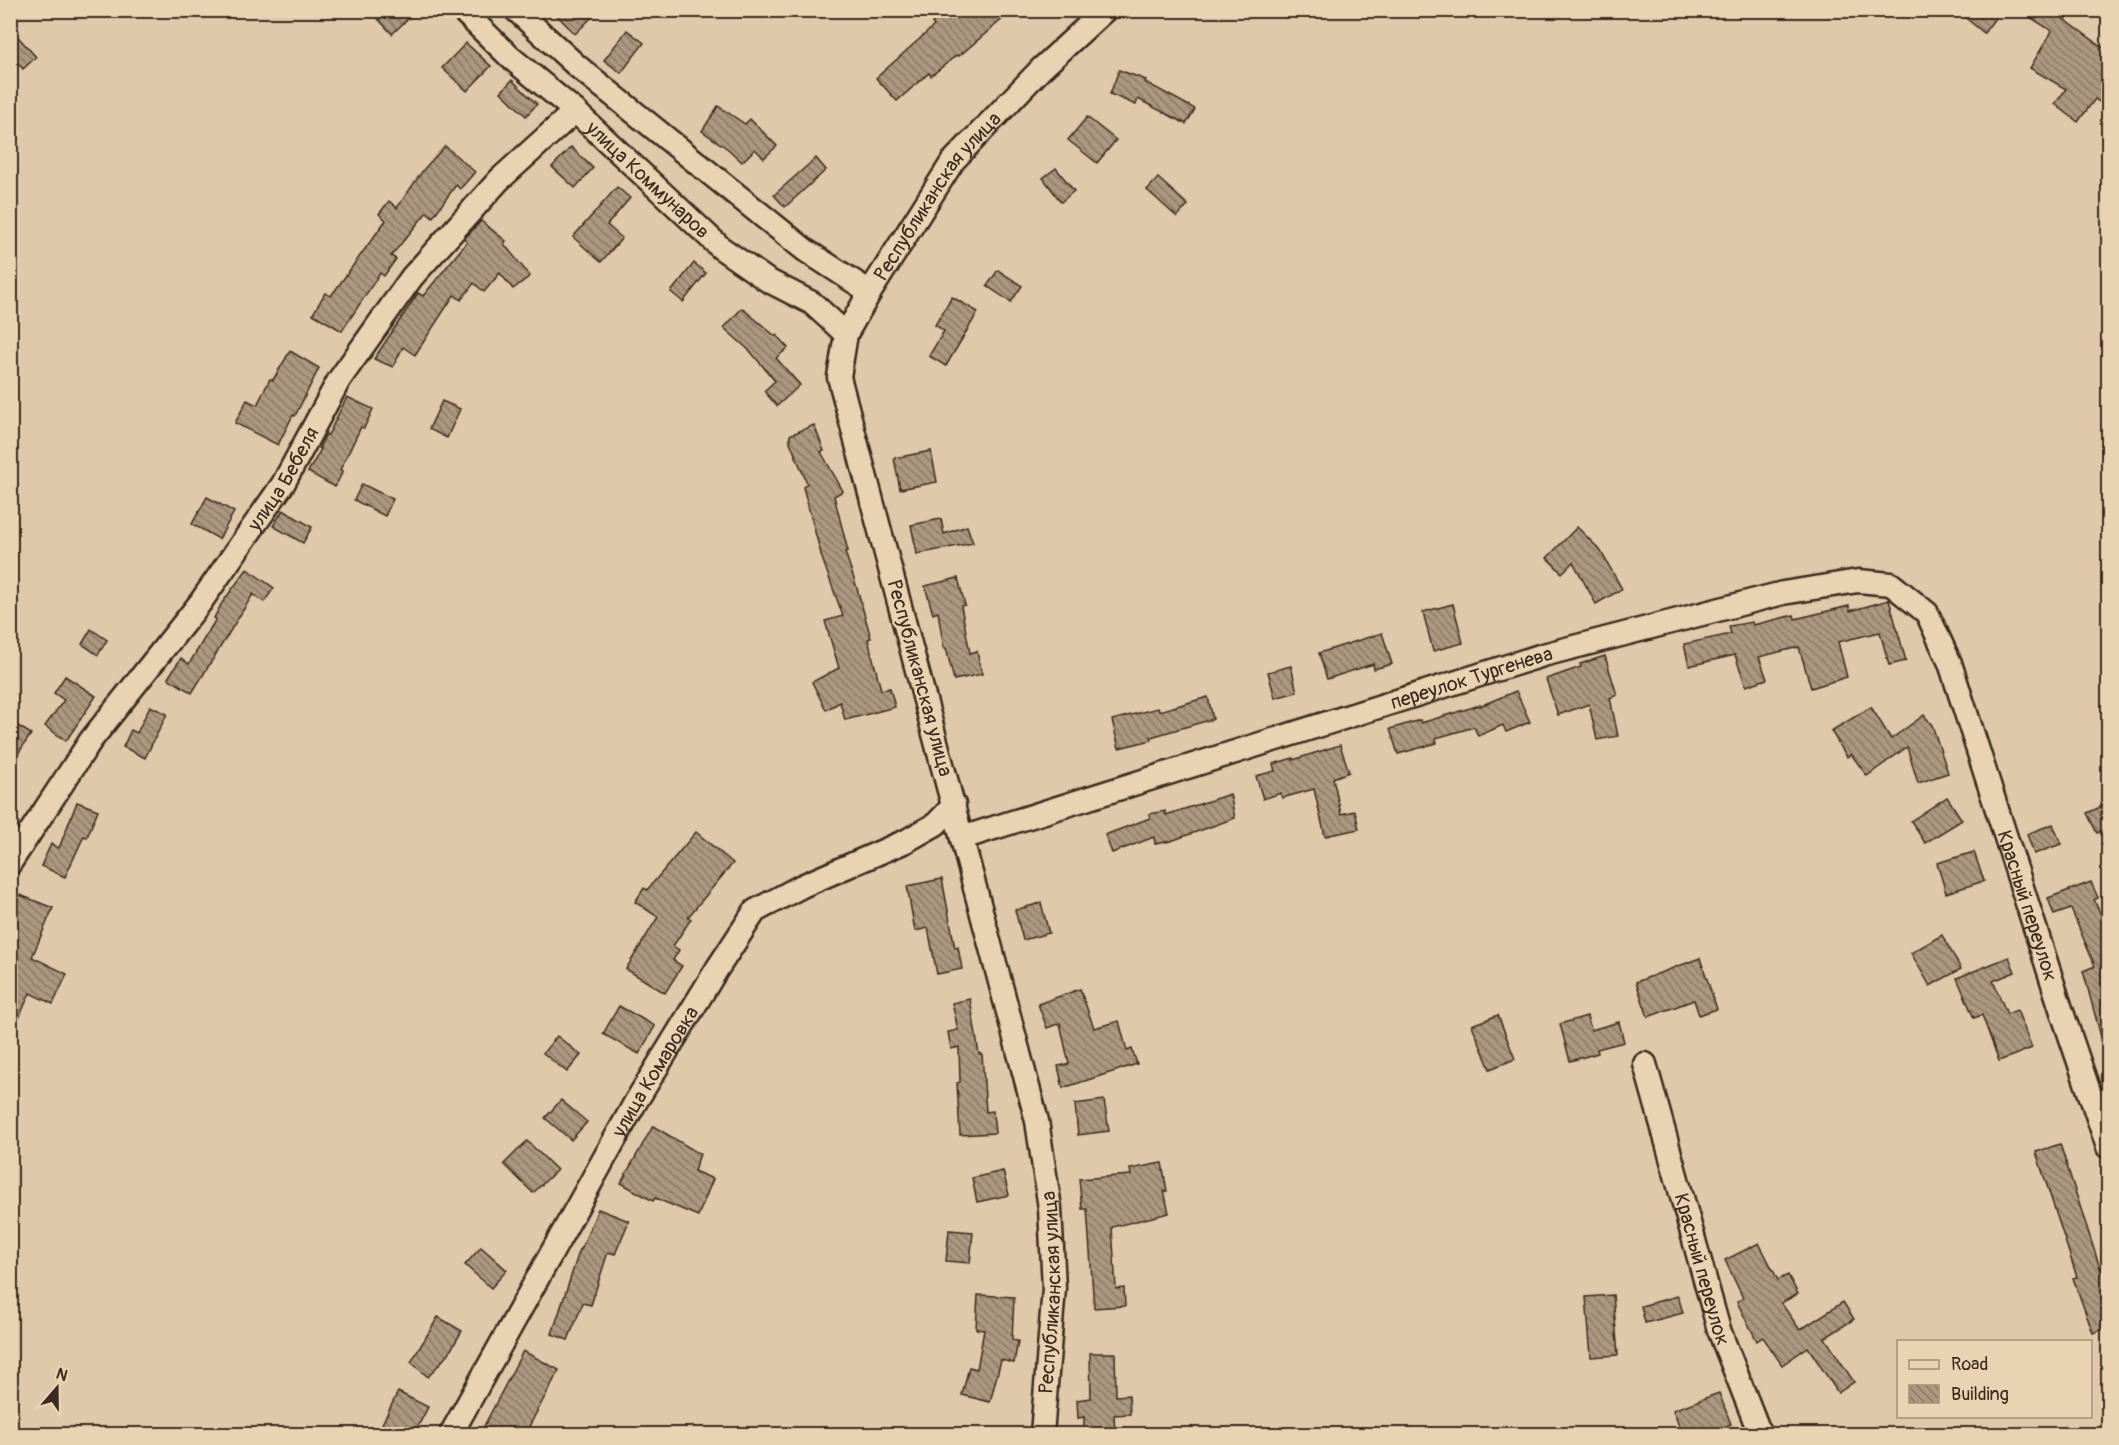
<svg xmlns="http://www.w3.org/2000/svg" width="2119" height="1445" font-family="Pangolin,sans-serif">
	<defs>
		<pattern id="building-back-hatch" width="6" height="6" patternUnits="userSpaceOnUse" patternTransform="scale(1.5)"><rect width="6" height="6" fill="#ac977f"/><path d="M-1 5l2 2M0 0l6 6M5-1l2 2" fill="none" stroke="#8d7b67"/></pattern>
	</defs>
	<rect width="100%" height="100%" fill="#e0c9aa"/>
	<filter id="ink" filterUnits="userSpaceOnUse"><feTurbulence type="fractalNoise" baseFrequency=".0167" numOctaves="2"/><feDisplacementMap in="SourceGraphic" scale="12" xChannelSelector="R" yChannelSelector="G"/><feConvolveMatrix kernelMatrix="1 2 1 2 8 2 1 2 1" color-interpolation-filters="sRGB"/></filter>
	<g filter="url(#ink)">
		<g fill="url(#building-back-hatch)" stroke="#3b2a1e" stroke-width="1.5">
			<path d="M 370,10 L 417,10 L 392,34 Z"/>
			<path d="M 552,10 L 599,10 L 575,34 Z"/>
			<path d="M 948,10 L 1013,10 L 959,56 L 957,55 L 931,76 L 929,73 L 897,101 L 876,78 L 934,26 L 932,23 Z"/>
			<path d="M 1956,10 L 2001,10 L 1984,33 Z"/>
			<path d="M 2019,10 L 2069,10 L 2064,19 L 2109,52 L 2109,109 L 2095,99 L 2078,122 L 2055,104 L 2066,89 L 2030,68 L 2052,31 Z"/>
			<path d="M 10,28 L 36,57 L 23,69 L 10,55 Z"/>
			<path d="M 627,30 L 644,43 L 621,73 L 604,60 Z"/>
			<path d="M 466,43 L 491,66 L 467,91 L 442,68 Z"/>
			<path d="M 1119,70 L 1146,80 L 1145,82 L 1195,109 L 1186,124 L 1138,99 L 1136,105 L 1110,94 Z"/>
			<path d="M 512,80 L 537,104 L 526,116 L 501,92 Z"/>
			<path d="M 718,106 L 745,124 L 750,119 L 777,146 L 764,158 L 755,149 L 742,162 L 728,149 L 702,131 Z"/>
			<path d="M 1087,117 L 1116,140 L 1097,163 L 1068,140 Z"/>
			<path d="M 445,146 L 475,172 L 460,189 L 456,185 L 433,217 L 427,212 L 391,256 L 396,259 L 384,276 L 380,273 L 342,331 L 313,314 L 325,293 L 331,296 L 386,220 L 379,214 L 389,201 L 397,208 L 424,169 Z"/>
			<path d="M 571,147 L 593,168 L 575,188 L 552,167 Z"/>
			<path d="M 816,158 L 826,170 L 785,207 L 774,195 Z"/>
			<path d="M 1056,168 L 1074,191 L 1061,202 L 1043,178 Z"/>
			<path d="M 1158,178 L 1188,205 L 1177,217 L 1147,190 Z"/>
			<path d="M 617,187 L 630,198 L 607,225 L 622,238 L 601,262 L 573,237 Z"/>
			<path d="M 481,221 L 506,241 L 504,244 L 530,276 L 513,289 L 500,273 L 484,292 L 474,283 L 461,300 L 454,295 L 415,355 L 403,347 L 393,367 L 374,359 L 418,293 L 423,296 L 467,242 L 464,239 Z"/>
			<path d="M 694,263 L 706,273 L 683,302 L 671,292 Z"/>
			<path d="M 998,270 L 1022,286 L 1011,302 L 987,286 Z"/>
			<path d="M 952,297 L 978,312 L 946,366 L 929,356 L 944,331 L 935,325 Z"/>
			<path d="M 742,308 L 775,336 L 776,335 L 788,348 L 776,358 L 800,385 L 777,406 L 764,391 L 775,381 L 750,351 L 724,328 Z"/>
			<path d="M 290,351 L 319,368 L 295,416 L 293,415 L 278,445 L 235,423 L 247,400 L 257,405 L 270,379 L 273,380 Z"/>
			<path d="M 347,397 L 373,409 L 364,428 L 361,427 L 340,470 L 343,471 L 335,487 L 308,472 L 321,449 L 319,448 L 326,434 L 328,435 Z"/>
			<path d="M 442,401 L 460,409 L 447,438 L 429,429 Z"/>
			<path d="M 814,425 L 824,451 L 821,452 L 843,491 L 834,496 L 848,551 L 845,552 L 857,588 L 871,638 L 868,639 L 881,690 L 890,688 L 895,707 L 845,720 L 840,702 L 826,710 L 812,682 L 839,668 L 825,621 L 843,616 L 822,558 L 803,487 L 807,483 L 790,442 L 790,435 Z"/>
			<path d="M 931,451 L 937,482 L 900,489 L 894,458 Z"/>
			<path d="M 362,484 L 393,499 L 385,516 L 354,500 Z"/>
			<path d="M 207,497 L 234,512 L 219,539 L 192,524 Z"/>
			<path d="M 283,510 L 312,527 L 303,543 L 273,526 Z"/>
			<path d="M 941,519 L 944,534 L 967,526 L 973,543 L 917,554 L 911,525 Z"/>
			<path d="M 1577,527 L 1600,550 L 1622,589 L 1596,604 L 1573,562 L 1562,573 L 1547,558 Z"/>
			<path d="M 247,569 L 274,588 L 264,602 L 253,594 L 192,693 L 168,678 L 181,658 L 189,664 L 216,619 L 214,618 L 222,603 Z"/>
			<path d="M 958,578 L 965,605 L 961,606 L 970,653 L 977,651 L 982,674 L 954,680 L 946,648 L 944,649 L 938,612 L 933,614 L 925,586 Z"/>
			<path d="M 1889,600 L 1906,661 L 1889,665 L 1880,632 L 1838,642 L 1847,677 L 1811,688 L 1799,647 L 1759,657 L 1767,679 L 1746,686 L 1735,655 L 1689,666 L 1684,644 L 1731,634 L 1729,626 L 1752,622 L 1753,625 L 1794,615 L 1795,619 L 1849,606 L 1850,611 Z"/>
			<path d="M 1453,604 L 1463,643 L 1433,651 L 1423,612 Z"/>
			<path d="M 91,629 L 107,640 L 98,655 L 82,644 Z"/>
			<path d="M 1382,633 L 1392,664 L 1374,669 L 1373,664 L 1327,679 L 1319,653 Z"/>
			<path d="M 1605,656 L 1617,695 L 1610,698 L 1618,736 L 1597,740 L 1589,704 L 1558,715 L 1546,679 L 1581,667 L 1580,664 Z"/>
			<path d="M 1291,666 L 1297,692 L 1275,698 L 1268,672 Z"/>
			<path d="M 65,676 L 96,696 L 66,741 L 45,726 L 64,700 L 54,693 Z"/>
			<path d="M 1516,691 L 1530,722 L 1506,732 L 1503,725 L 1478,736 L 1474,727 L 1436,738 L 1437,743 L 1398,754 L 1390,729 L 1420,720 L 1421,723 L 1480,705 L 1480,706 Z"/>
			<path d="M 1208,697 L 1213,719 L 1151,737 L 1152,740 L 1119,748 L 1112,720 L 1158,708 L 1159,711 Z"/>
			<path d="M 150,706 L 167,714 L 145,758 L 123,747 L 131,730 L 137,733 Z"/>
			<path d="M 1871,707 L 1891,739 L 1924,715 L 1932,725 L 1948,773 L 1918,783 L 1907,747 L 1867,776 L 1851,754 L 1847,757 L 1831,731 Z"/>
			<path d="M 18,726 L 31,734 L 10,766 L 10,737 Z"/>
			<path d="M 1340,745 L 1349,772 L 1333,778 L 1341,814 L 1355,811 L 1359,829 L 1325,836 L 1314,789 L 1282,798 L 1281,793 L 1263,799 L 1256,776 L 1275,771 L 1273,764 L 1293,758 L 1293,760 Z"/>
			<path d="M 1230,794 L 1235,818 L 1171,841 L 1155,844 L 1154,837 L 1112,853 L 1105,835 L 1150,818 L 1149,814 L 1165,811 L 1166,815 Z"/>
			<path d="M 1947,797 L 1962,820 L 1925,843 L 1911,821 Z"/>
			<path d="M 77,802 L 98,810 L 87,837 L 84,836 L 65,877 L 41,866 L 51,844 L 59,848 Z"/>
			<path d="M 2109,803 L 2109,828 L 2097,833 L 2087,813 Z"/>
			<path d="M 2053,824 L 2061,844 L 2034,854 L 2027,834 Z"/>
			<path d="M 696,832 L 733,863 L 688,917 L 691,919 L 673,946 L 679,950 L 673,960 L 682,966 L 665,993 L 626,969 L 658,917 L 635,902 L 644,888 L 647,890 Z"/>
			<path d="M 1974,852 L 1984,881 L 1946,893 L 1937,863 Z"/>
			<path d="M 942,879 L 955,948 L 958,947 L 962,969 L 937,974 L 928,928 L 915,931 L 907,886 Z"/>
			<path d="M 2091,882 L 2098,898 L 2094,900 L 2109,932 L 2109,1044 L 2103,1044 L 2083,971 L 2095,966 L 2071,909 L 2054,915 L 2048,898 Z"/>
			<path d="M 20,895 L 53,908 L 32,957 L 67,974 L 53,1004 L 30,993 L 10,1038 L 10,970 L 16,958 L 10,955 L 10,919 Z"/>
			<path d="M 1041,903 L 1049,933 L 1023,940 L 1015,910 Z"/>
			<path d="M 1942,935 L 1961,969 L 1930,986 L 1911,953 Z"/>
			<path d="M 2009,957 L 2015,972 L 1993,981 L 2007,1014 L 2017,1010 L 2032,1048 L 1999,1061 L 1982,1015 L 1974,1018 L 1957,978 Z"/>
			<path d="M 1700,958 L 1717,1009 L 1699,1015 L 1694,1000 L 1648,1017 L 1636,982 Z"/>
			<path d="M 1080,989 L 1094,1028 L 1119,1021 L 1127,1051 L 1132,1049 L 1137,1064 L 1063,1088 L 1058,1066 L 1069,1064 L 1060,1023 L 1047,1028 L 1038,1004 Z"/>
			<path d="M 970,999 L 979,1054 L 982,1054 L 986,1112 L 993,1111 L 995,1133 L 960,1135 L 957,1083 L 960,1082 L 959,1047 L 951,1049 L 948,1032 L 958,1030 L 952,1003 Z"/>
			<path d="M 619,1006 L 655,1026 L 639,1054 L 603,1034 Z"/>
			<path d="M 1498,1015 L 1515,1059 L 1490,1069 L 1472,1025 Z"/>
			<path d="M 1587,1016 L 1591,1030 L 1619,1022 L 1624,1042 L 1597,1049 L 1598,1053 L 1570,1061 L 1560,1024 Z"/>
			<path d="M 557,1036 L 581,1055 L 567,1072 L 543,1053 Z"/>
			<path d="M 561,1100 L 587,1122 L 571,1140 L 545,1118 Z"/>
			<path d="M 1104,1100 L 1109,1131 L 1078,1135 L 1075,1104 Z"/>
			<path d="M 653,1126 L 700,1154 L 694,1171 L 713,1179 L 698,1216 L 655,1198 L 653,1201 L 621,1183 Z"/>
			<path d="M 527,1141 L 557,1170 L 533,1193 L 504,1164 Z"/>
			<path d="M 2060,1144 L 2100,1268 L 2109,1264 L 2109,1327 L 2093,1333 L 2073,1278 L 2077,1277 L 2036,1152 Z"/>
			<path d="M 1162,1163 L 1167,1191 L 1164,1191 L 1169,1213 L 1112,1227 L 1116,1289 L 1124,1288 L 1125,1306 L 1094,1308 L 1087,1209 L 1082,1209 L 1079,1179 L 1131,1175 L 1130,1169 Z"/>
			<path d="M 1003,1171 L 1009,1195 L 977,1202 L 972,1178 Z"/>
			<path d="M 598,1209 L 629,1221 L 615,1254 L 608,1252 L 591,1305 L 583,1303 L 568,1340 L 552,1334 L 580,1249 L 581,1250 Z"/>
			<path d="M 949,1230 L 973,1232 L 970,1263 L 946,1261 Z"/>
			<path d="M 1759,1243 L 1778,1280 L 1788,1275 L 1798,1294 L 1781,1303 L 1800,1330 L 1843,1302 L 1854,1319 L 1825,1338 L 1854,1382 L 1838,1393 L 1808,1347 L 1782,1365 L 1763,1337 L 1757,1341 L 1737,1302 L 1743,1298 L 1725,1260 Z"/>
			<path d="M 481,1247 L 507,1270 L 491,1288 L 465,1265 Z"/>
			<path d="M 978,1295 L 1014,1297 L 1012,1340 L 1018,1341 L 1014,1363 L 1001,1360 L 990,1402 L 962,1395 L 969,1367 L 977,1369 L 984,1330 L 976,1329 Z"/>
			<path d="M 1613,1295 L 1618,1355 L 1591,1357 L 1586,1297 Z"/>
			<path d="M 1678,1296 L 1683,1313 L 1645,1323 L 1641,1306 Z"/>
			<path d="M 438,1317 L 462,1331 L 449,1353 L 428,1377 L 411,1362 Z"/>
			<path d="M 523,1351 L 559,1370 L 525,1434 L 493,1434 L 484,1426 Z"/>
			<path d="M 1090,1353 L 1115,1353 L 1116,1396 L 1129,1395 L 1130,1414 L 1114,1415 L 1115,1434 L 1084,1434 L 1084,1417 L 1078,1418 L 1077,1400 L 1091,1398 Z"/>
			<path d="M 398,1392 L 428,1407 L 414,1434 L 403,1434 L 382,1424 Z"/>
			<path d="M 1719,1393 L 1731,1424 L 1705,1434 L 1682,1434 L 1673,1410 Z"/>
		</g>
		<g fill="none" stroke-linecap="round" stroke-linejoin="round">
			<defs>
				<g id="minor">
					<path id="s1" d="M 462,10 L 510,57 L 575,111 L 721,248 L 767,280 L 812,303 L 846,334"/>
					<path d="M 516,10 L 577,66 L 805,250 L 870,292"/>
					<path id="s2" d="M 962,838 L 1543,655 L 1783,593 L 1858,581 L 1891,584 L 1927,613 L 1950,663 L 2062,1012 L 2108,1147"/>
					<path id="s3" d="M 10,863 L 91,740 L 200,603 L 283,484 L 339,380 L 412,277 L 499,180 L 575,111"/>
					<path id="s4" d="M 1645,1064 L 1719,1330 L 1760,1434"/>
					<path id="s5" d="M 451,1434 L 635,1103 L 717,969 L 755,911 L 802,886 L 906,841 L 936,824 L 954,805"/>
					<path id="s6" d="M 1042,1434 L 1054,1288 L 1050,1208 L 1037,1121 L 839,377 L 846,334 L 870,292 L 953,161 L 1041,69 L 1105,10"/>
				</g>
			</defs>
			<use href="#minor" stroke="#3b2a1e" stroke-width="27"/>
			<use href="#minor" stroke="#ead3b3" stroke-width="22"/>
		</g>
	</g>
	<g text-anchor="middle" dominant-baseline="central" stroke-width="4.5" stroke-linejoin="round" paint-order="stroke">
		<g font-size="20" fill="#3b2a1e" stroke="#ead3b3">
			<text stroke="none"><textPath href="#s1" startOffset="252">улица Коммунаров</textPath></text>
			<text stroke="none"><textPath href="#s6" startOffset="1294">Республиканская улица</textPath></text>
			<text stroke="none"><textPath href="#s3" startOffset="472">улица Бебеля</textPath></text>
			<text transform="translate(920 678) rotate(75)">Республиканская улица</text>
			<text stroke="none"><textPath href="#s2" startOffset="534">переулок Тургенева</textPath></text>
			<text stroke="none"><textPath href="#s2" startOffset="1322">Красный переулок</textPath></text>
			<text stroke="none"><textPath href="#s5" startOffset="416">улица Комаровка</textPath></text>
			<text stroke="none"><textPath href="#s4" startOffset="213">Красный переулок</textPath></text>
			<text stroke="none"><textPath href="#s6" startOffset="142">Республиканская улица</textPath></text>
		</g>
	</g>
	<rect width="2119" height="1445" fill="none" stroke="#ead3b3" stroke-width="36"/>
	<rect x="18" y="18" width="2083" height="1409" fill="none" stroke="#3b2a1e" stroke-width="2" filter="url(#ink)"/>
	<rect x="1897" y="1340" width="195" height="78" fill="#ead3b3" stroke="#a48f77" stroke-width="1.5"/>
	<rect x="1909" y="1360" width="30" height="9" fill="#ead3b3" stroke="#a48f77" stroke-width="1.5"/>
	<text x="1951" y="1370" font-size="18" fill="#3b2a1e">Road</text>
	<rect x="1909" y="1385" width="30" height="18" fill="url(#building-back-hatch)" stroke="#a48f77" stroke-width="1.5"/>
	<text x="1951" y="1400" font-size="18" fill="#3b2a1e">Building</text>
	<g transform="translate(57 1388) rotate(20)" stroke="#ead3b3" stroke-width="4.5" paint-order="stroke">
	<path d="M0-4.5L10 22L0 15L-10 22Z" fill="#3b2a1e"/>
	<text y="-9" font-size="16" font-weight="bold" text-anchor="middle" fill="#3b2a1e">N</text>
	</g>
</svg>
